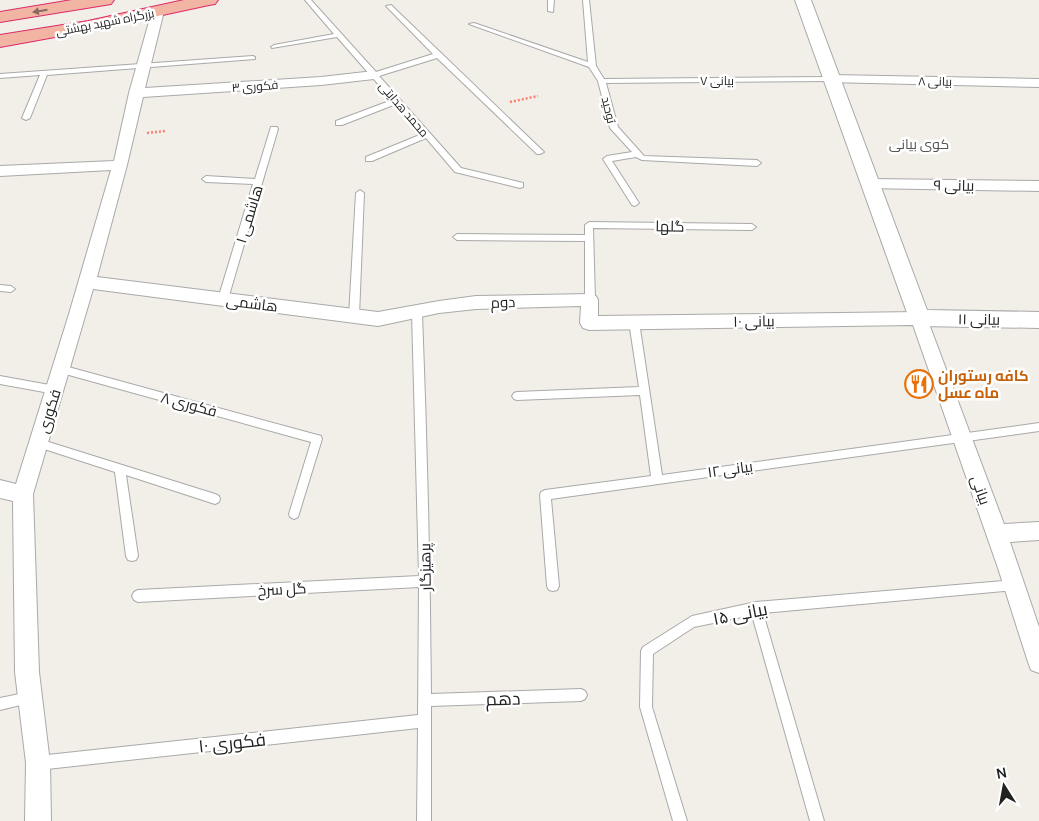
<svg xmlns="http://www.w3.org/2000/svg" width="1039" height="821" font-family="Manrope,Cairo,sans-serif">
	<rect width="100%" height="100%" fill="#f2efe9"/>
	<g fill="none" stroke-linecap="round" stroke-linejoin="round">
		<defs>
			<g id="service">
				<path d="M 305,0 L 311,0 L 376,72 L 433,54 L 386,6 L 391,5 L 544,152 L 540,154 L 537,154 L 437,58 L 379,76 L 461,168 L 523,183 L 523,187 L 520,188 L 455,172 L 426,138 L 372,161 L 366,161 L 366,157 L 422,134 L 396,104 L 342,125 L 336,125 L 336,121 L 392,100 L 337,37 L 272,48 L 271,47 L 274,45 L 334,34 Z"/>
				<path d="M 548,0 L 554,0 L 553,12 L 548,11 Z"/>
				<path d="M 583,0 L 589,0 L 596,66 L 604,79 L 832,77 L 836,79 L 832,81 L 606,83 L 618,127 L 644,156 L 757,160 L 761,163 L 757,166 L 642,160 L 636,157 L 612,161 L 639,203 L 635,206 L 632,205 L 603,159 L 607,156 L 632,152 L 610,128 L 598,81 L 589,67 L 469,24 L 474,23 L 588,62 Z"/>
				<path d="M 253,56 L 255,57 L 255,59 L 47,75 L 30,118 L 26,120 L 22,118 L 40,75 L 0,78 L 0,74 Z"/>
				<path d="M 271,127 L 277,127 L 278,129 L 228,299 L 223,302 L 218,299 L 253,184 L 206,182 L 202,179 L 206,176 L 255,179 Z"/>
				<path d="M 360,190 L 364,193 L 359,316 L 354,319 L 349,316 L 356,193 Z"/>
				<path d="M 589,222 L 752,224 L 756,227 L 752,230 L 593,228 L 595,300 L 590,303 L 585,300 L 585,241 L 457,240 L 453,237 L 457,234 L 585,235 L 585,225 Z"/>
				<path d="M 0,285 L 11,286 L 15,289 L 11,292 L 0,291 Z"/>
				<path d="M 417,310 L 422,313 C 427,440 430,567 431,694 L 581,689 L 585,691 L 587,695 L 585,699 L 581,701 L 431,706 L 431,821 L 417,821 L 418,728 L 38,770 L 33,768 L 31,763 L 33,758 L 38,756 L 418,715 L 419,587 L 138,602 L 134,600 L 132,596 L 134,592 L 138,590 L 419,576 L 412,313 Z"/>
				<path d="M 634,319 L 639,322 L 662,475 L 1039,423 L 1039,431 L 551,499 L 559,586 L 557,590 L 553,591 L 549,590 L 547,586 L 540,495 L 541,492 L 545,490 L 651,476 L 640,395 L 517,400 L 514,399 L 512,396 L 514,393 L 517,392 L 639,387 L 629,322 Z"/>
				<path d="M 61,365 L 321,436 L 322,439 L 298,517 L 294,519 L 290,517 L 289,514 L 311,442 L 58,372 L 56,369 L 58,366 Z"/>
				<path d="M 0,376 L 55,386 L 58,387 L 60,390 L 58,393 L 55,394 L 0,384 Z"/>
				<path d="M 39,439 L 215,494 L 219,496 L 220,499 L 219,502 L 215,504 L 126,475 L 138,556 L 136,560 L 132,561 L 128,560 L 126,556 L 115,472 L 35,446 L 34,443 L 35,440 Z"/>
				<path d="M 1015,580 L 1019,581 L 1021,585 L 1019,589 L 1015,590 L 763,613 L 824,821 L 810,821 L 752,615 L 694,627 L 653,654 L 652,707 L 687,821 L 673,821 L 640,707 L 641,651 L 643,647 L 692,616 L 756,602 Z"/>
				<path d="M 29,692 L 33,694 L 35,698 L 33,702 L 0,710 L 0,698 Z"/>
			</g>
			<g id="minor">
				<path d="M 158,7 L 164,11 L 145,88 L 321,77 L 374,71 L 381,75 L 374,79 L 321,85 L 143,97 L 127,165 L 97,277 L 378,312 L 439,301 L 476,296 L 590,294 L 596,296 L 598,300 L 598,316 L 919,312 L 925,313 L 1004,524 L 1039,522 L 1039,540 L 1010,542 L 1039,627 L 1039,673 L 1031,670 L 1028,662 L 998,568 L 913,325 L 589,330 L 583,328 L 580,323 L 581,306 L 476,309 L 439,313 L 378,326 L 93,289 L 33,494 L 39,672 L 50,763 L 51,821 L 25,821 L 26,763 L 15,672 L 13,501 L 0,498 L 0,480 L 16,484 L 69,314 L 111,170 L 0,176 L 0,166 L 114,161 L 129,93 L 152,11 Z"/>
				<path d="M 832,75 L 1039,79 L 1039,87 L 827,82 L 825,79 L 827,76 Z"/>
				<path d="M 870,179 L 1039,181 L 1039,191 L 865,188 L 862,184 L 865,180 Z"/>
			</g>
			<path id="tertiary" d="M 795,0 L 811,0 L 927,310 L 1039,312 L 1039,328 L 919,326 L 911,324 Z"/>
			<g id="trunk">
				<path d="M 72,0 L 114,0 L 111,4 L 105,5 L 0,22 L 0,12 Z"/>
				<path d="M 184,0 L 218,0 L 215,4 L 209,5 L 88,31 L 0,47 L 0,35 L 88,21 Z"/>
			</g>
		</defs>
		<use href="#service" stroke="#a9a9a9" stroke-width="2"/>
		<use href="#minor" stroke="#a9a9a9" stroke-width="2"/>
		<use href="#tertiary" stroke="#a9a9a9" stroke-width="2"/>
		<use href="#trunk" stroke="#dc2a67" stroke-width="2"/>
		<g stroke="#fa8072" stroke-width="2.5" stroke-dasharray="2 2" stroke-linecap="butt">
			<path d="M 510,102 L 538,96"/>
			<path d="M 147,133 L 165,131"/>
		</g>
		<use href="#service" fill="#fff" fill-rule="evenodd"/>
		<use href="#minor" fill="#fff" fill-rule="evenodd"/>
		<use href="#tertiary" fill="#fff" fill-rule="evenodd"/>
		<use href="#trunk" fill="#f2b4a3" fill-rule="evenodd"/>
	</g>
	<defs><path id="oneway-solid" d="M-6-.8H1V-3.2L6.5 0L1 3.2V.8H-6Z" transform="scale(1.25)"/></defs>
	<use fill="#8a6b62" href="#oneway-solid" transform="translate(40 11) rotate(171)"/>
	<defs>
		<symbol id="restaurant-ring" viewBox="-11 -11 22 22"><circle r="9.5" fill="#fff" stroke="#e8710a" stroke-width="1.5"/><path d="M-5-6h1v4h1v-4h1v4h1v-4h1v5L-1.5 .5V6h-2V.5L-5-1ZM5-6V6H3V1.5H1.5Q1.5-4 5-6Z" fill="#e8710a"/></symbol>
	</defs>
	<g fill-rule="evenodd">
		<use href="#restaurant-ring" x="903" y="368" width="32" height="32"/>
	</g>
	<g text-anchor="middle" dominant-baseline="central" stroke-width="5" stroke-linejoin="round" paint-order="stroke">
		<g font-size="12" fill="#222" stroke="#fff">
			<text transform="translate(105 22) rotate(-11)">بزرگراه شهید بهشتی</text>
			<text x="717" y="80">بیانی ۷</text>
			<text transform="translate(935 81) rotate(1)">بیانی ۸</text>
			<text transform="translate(255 86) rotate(-4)">فکوری ۳</text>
			<text transform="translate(404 109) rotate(49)">محمد هدایتی</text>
			<text transform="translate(609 110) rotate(76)">توحید</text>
		</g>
		<g font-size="14" fill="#555" stroke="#fff">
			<text x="919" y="143">کوی بیانی</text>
		</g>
		<g font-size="15" fill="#222" stroke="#fff">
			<text transform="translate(954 185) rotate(1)">بیانی ۹</text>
			<text transform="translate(249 214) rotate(-73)">هاشمی ۱</text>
			<text transform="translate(670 226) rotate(1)">گلها</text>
			<text transform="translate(503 302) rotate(-2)">دوم</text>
			<text transform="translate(252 303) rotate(7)">هاشمی</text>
			<text transform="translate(979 319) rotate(1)">بیانی ۱۱</text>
			<text transform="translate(754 321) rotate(-1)">بیانی ۱۰</text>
			<text transform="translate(189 404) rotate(15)">فکوری ۸</text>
			<text transform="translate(49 411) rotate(-73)">فکوری</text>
			<text transform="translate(730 469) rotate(-8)">بیانی ۱۲</text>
			<text transform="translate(981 490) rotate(70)">بیانی</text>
			<text transform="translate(425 567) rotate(-91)">پرهیزگار</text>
			<text transform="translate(282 589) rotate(-3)">گل سرخ</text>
		</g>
		<g font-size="15" font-weight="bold" fill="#c56008" stroke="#fff" text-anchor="start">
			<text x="938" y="375">کافه رستوران<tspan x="938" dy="17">ماه عسل</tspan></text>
		</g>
		<g font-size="18" fill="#222" stroke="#fff">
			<text transform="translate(740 613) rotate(-11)">بیانی ۱۵</text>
			<text transform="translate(503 698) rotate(-2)">دهم</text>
			<text transform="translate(232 742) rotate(-6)">فکوری ۱۰</text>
		</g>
	</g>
	<g transform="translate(1004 786) rotate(349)" stroke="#ffffff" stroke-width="4" paint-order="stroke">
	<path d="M0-4L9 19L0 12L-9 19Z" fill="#222222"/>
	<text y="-8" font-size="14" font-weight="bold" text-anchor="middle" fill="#222222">N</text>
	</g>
</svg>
